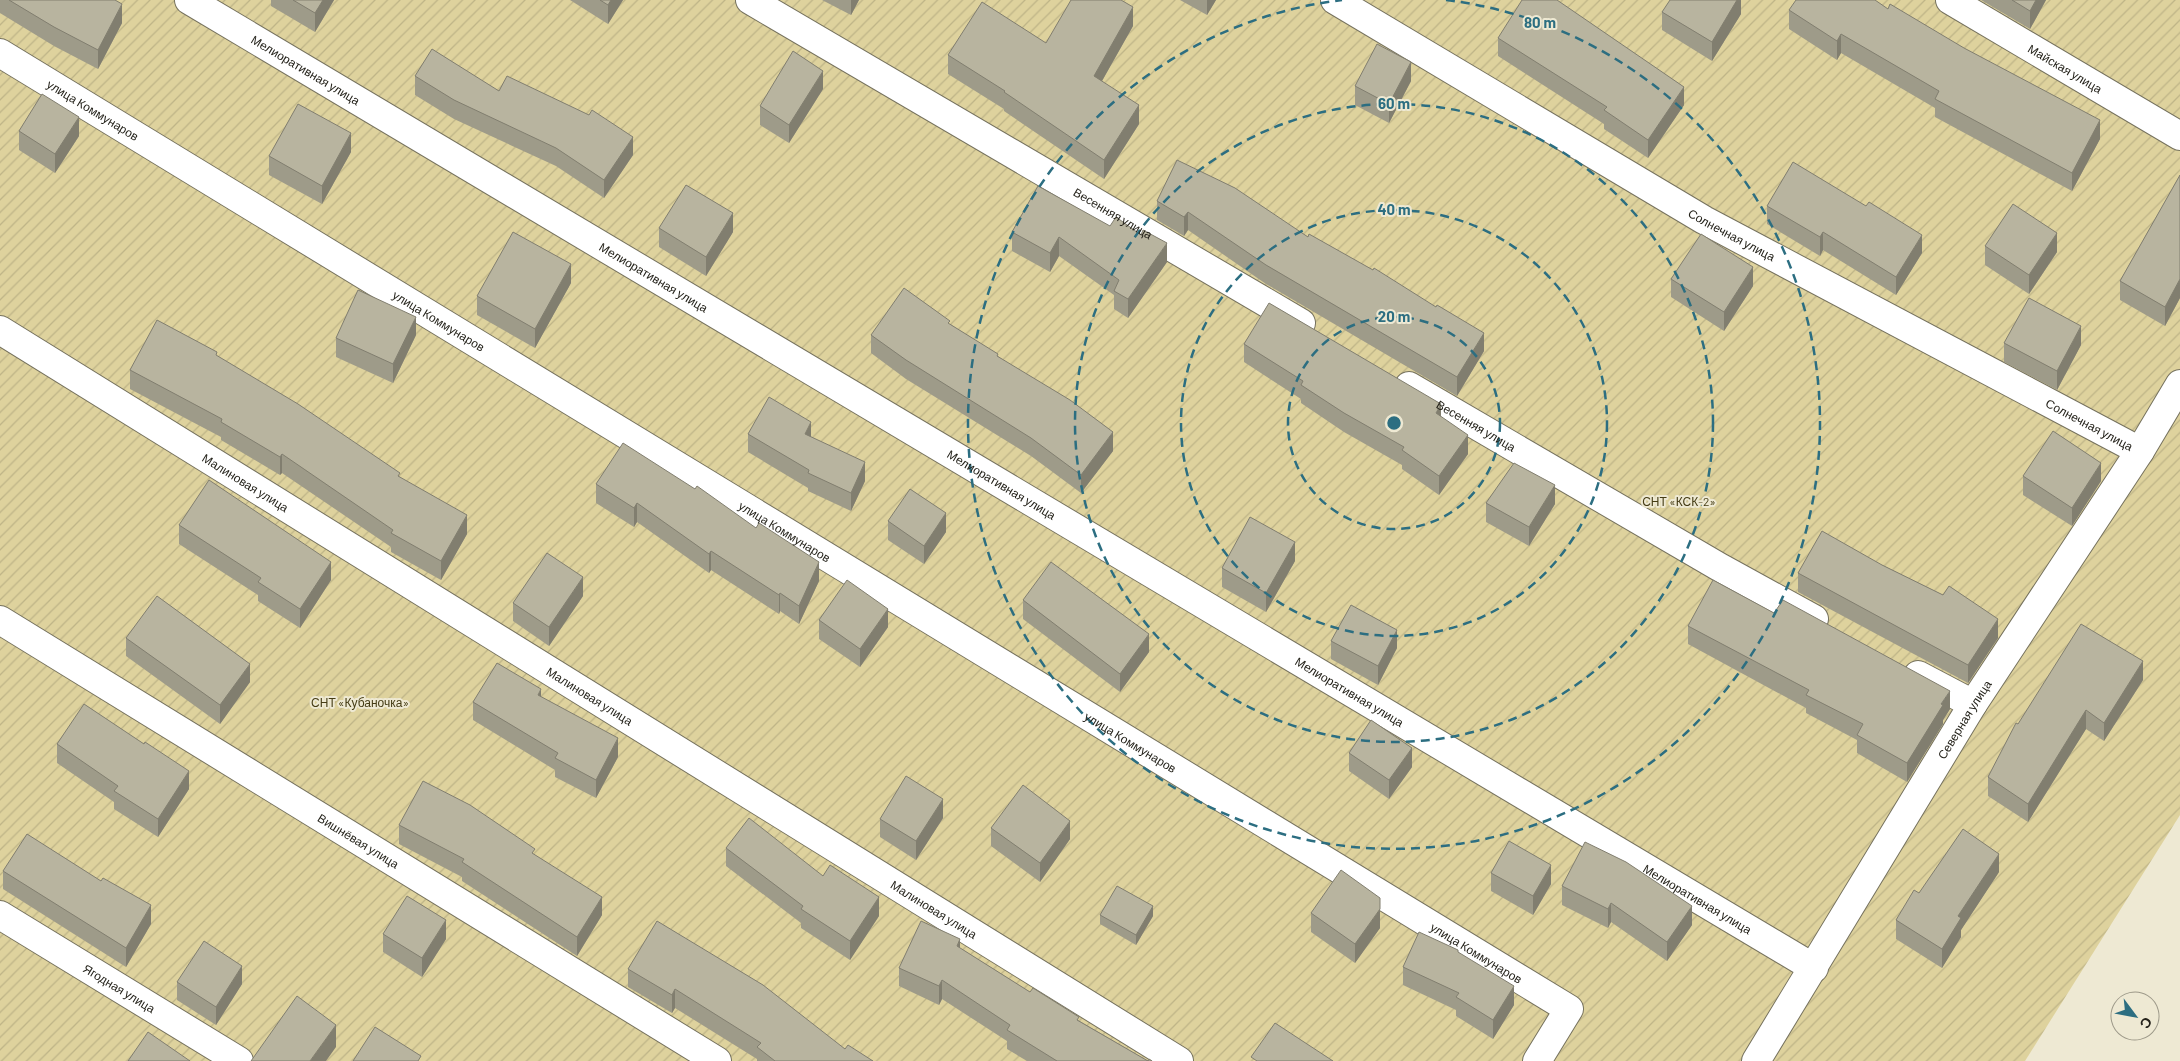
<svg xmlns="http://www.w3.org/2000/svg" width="2180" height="1061" font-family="Barlow,sans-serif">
	<defs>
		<pattern id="garden-furrows" width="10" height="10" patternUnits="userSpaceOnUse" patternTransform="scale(1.25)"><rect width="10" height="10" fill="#ded29d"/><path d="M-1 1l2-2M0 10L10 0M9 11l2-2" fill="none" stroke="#beb487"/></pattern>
	</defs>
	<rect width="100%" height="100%" fill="#eee9d3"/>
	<path fill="url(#garden-furrows)" d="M 0,0 L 2180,0 L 2180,815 L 2025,1061 L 0,1061 Z"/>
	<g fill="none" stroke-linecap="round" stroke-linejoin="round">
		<defs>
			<g id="minor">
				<path id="s1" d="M 189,0 L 1814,968"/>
				<path id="s2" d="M 750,0 L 1301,323"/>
				<path id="s3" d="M 1335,0 L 1704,220 L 2140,451"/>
				<path id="s4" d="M 1950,0 L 2180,136"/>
				<path id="s5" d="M 0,53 L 1569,1009 L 1537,1061"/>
				<path id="s6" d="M 0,330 L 1179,1061"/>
				<path id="s7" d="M 1409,386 L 1721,568 L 1814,619"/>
				<path id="s8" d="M 0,620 L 717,1061"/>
				<path d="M 1918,675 L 1973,704"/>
				<path id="s9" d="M 0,915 L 239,1061"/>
				<path id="s10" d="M 1756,1061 L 1973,704 L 2140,451 L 2180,384"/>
			</g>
		</defs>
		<use href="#minor" stroke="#76725e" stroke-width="30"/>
		<use href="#minor" stroke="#fff" stroke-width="28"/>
	</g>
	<g fill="#9e9b89">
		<path d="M 0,0 L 115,0 L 122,23 L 98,69 L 54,46 L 0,13 Z"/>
		<path d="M 271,0 L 334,0 L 315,32 L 271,6 Z"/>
		<path d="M 570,0 L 623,0 L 608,24 Z"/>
		<path d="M 822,0 L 859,0 L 851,15 Z"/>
		<path d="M 1180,0 L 1216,0 L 1207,15 Z"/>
		<path d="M 1741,0 L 1741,14 L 1712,61 L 1662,30 L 1662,12 Z"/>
		<path d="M 1981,0 L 2046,0 L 2030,29 Z"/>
		<path d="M 1789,10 L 2100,139 L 2072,191 L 1935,117 L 1935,108 L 1841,53 L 1837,60 L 1789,29 Z"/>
		<path d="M 1133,26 L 1102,81 L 1139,124 L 1104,179 L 1004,111 L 1004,109 L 948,74 L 948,55 L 1046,43 Z"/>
		<path d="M 1498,38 L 1684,105 L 1648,158 L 1604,129 L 1604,124 L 1498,56 Z"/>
		<path d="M 415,76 L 499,91 L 633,155 L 604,198 L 556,166 L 454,119 L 415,95 Z"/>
		<path d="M 1411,81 L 1389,123 L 1355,105 L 1355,86 Z"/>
		<path d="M 823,89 L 789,143 L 760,125 L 760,106 Z"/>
		<path d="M 19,131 L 79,136 L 55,173 L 19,150 Z"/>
		<path d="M 351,152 L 322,204 L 269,175 L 269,156 Z"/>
		<path d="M 2180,175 L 2180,298 L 2165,326 L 2120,300 L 2120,281 Z"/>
		<path d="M 1038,186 L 1167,262 L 1128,318 L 1114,309 L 1114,295 L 1059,256 L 1050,272 L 1012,251 L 1012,232 Z"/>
		<path d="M 1157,201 L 1308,237 L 1484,351 L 1457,396 L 1266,284 L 1188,230 L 1184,236 L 1157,220 Z"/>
		<path d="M 1767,206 L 1922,253 L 1896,295 L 1823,250 L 1820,256 L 1767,224 Z"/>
		<path d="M 659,228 L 733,232 L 706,276 L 659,247 Z"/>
		<path d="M 1985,246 L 2057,252 L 2029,294 L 1985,265 Z"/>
		<path d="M 1671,279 L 1753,286 L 1724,331 L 1671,297 Z"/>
		<path d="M 571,283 L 535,348 L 477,315 L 477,296 Z"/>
		<path d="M 950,324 L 998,356 L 1113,451 L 1081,493 L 1031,456 L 906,379 L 871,353 L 871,335 Z"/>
		<path d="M 416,335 L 393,383 L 336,357 L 336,338 Z"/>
		<path d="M 2004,343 L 2081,345 L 2057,390 L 2004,362 Z"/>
		<path d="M 1244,344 L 1441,417 L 1468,454 L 1439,495 L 1402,469 L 1402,465 L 1344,432 L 1301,403 L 1301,399 L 1244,362 Z"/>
		<path d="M 217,356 L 400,477 L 467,534 L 441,580 L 391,552 L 391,547 L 282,473 L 280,475 L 221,440 L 221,437 L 130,389 L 130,370 Z"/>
		<path d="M 748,434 L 811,437 L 865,481 L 851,511 L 808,491 L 808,488 L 748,452 Z"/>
		<path d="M 2023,476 L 2101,481 L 2072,526 L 2023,495 Z"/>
		<path d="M 596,484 L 819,581 L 799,624 L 780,611 L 779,614 L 711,570 L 709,573 L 637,522 L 634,527 L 596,503 Z"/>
		<path d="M 1486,503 L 1555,504 L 1529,546 L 1486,522 Z"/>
		<path d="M 888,521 L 946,532 L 924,564 L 888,540 Z"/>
		<path d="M 179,525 L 331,580 L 300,628 L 258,601 L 258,595 L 179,544 Z"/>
		<path d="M 1295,561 L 1266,612 L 1222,587 L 1222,568 Z"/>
		<path d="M 1882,565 L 1943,595 L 1998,638 L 1968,683 L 1798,592 L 1798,573 Z"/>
		<path d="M 583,596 L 549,646 L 513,621 L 513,603 Z"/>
		<path d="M 1023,600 L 1149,652 L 1120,692 L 1023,619 Z"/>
		<path d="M 819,620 L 888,627 L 860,667 L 819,639 Z"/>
		<path d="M 1688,626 L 1950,709 L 1943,720 L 1943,724 L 1907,782 L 1857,753 L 1857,740 L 1806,713 L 1806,708 L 1688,644 Z"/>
		<path d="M 126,638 L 250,682 L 220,724 L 126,656 Z"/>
		<path d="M 1331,641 L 1397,648 L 1378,685 L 1331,659 Z"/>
		<path d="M 2143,680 L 2104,741 L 2086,729 L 2028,822 L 1988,796 L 1988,777 L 2018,724 Z"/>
		<path d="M 541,697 L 618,757 L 596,798 L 555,777 L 555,770 L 473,720 L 473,702 Z"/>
		<path d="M 57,744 L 189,789 L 158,837 L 114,809 L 114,802 L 57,763 Z"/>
		<path d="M 1349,753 L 1412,767 L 1389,799 L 1349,771 Z"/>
		<path d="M 943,818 L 916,860 L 880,837 L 880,819 Z"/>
		<path d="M 399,825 L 535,855 L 602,915 L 577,956 L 462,881 L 462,877 L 399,844 Z"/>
		<path d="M 991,828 L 1070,839 L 1040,882 L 991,846 Z"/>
		<path d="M 726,848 L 823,876 L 879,916 L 850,960 L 801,928 L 801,923 L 726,866 Z"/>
		<path d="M 3,871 L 151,924 L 126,967 L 3,889 Z"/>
		<path d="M 1999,872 L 1961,930 L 1961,937 L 1942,968 L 1896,939 L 1896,920 L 1919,893 Z"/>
		<path d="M 1491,873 L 1551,884 L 1533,915 L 1491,891 Z"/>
		<path d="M 1562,886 L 1692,925 L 1667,961 L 1611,922 L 1608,928 L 1562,905 Z"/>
		<path d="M 1311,913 L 1380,928 L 1355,963 L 1311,932 Z"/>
		<path d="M 1100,915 L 1153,916 L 1136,945 L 1100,924 Z"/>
		<path d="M 383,934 L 446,939 L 422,977 L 383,952 Z"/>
		<path d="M 960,948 L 1030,992 L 1148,1061 L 1152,1061 L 1027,1061 L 1007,1049 L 1007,1041 L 942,999 L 939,1005 L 899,986 L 899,968 Z"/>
		<path d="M 1458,952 L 1514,1005 L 1493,1039 L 1456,1016 L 1456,1010 L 1403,985 L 1403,967 Z"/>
		<path d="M 628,969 L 845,1049 L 873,1061 L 757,1061 L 757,1059 L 675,1008 L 672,1013 L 628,987 Z"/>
		<path d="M 177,982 L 242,984 L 216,1025 L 177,1000 Z"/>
	</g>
	<g fill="#817e6f">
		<path d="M 323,0 L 334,0 L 315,32 L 315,13 Z"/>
		<path d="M 611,0 L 623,0 L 608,24 L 608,5 Z"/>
		<path d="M 851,0 L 859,0 L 851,15 Z"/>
		<path d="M 1207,0 L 1216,0 L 1207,15 Z"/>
		<path d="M 1737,0 L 1741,0 L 1741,14 L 1712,61 L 1712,42 Z"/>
		<path d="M 2036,0 L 2046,0 L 2030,29 L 2030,11 Z"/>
		<path d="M 122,4 L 122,23 L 98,69 L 98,50 Z"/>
		<path d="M 1133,7 L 1133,26 L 1094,95 L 1094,76 Z"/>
		<path d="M 1841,34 L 1841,53 L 1837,60 L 1837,41 Z"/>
		<path d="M 1411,62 L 1411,81 L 1389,123 L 1389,104 Z"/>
		<path d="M 823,71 L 823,89 L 789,143 L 789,125 Z"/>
		<path d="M 1684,87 L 1684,105 L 1648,158 L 1648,140 Z"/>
		<path d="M 1139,105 L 1139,124 L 1104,179 L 1104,160 Z"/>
		<path d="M 79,117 L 79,136 L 55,173 L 55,154 Z"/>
		<path d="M 2100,120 L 2100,139 L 2072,191 L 2072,173 Z"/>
		<path d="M 351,133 L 351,152 L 322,204 L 322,186 Z"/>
		<path d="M 633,137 L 633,155 L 604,198 L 604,180 Z"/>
		<path d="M 1188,212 L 1188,230 L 1184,236 L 1184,217 Z"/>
		<path d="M 733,213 L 733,232 L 706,276 L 706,257 Z"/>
		<path d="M 1823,232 L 1823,250 L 1820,256 L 1820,237 Z"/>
		<path d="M 2057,233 L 2057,252 L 2029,294 L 2029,275 Z"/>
		<path d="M 1922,235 L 1922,253 L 1896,295 L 1896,277 Z"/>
		<path d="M 1059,237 L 1059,256 L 1050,272 L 1050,253 Z"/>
		<path d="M 1167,243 L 1167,262 L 1128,318 L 1128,299 Z"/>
		<path d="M 571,264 L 571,283 L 535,348 L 535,329 Z"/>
		<path d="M 1753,267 L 1753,286 L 1724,331 L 1724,312 Z"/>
		<path d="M 2180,279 L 2180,298 L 2165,326 L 2165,307 Z"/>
		<path d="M 416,317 L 416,335 L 393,383 L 393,364 Z"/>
		<path d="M 2081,326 L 2081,345 L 2057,390 L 2057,371 Z"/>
		<path d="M 1484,333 L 1484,351 L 1457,396 L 1457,377 Z"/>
		<path d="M 1441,404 L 1441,423 L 1436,413 Z"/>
		<path d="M 811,422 L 811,441 L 805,434 Z"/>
		<path d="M 1113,432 L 1113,451 L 1081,493 L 1081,475 Z"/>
		<path d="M 1468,435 L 1468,454 L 1439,495 L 1439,476 Z"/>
		<path d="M 282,454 L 282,473 L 280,475 L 280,457 Z"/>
		<path d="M 865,462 L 865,481 L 851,511 L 851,493 Z"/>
		<path d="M 2101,463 L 2101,481 L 2072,526 L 2072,508 Z"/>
		<path d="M 1555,485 L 1555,504 L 1529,546 L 1529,527 Z"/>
		<path d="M 637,503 L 637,522 L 634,527 L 634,508 Z"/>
		<path d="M 946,513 L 946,532 L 924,564 L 924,546 Z"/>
		<path d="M 467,515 L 467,534 L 441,580 L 441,561 Z"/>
		<path d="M 1295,542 L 1295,561 L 1266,612 L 1266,593 Z"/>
		<path d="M 711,551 L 711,570 L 709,573 L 709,554 Z"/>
		<path d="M 331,562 L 331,580 L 300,628 L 300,609 Z"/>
		<path d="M 819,562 L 819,581 L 799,624 L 799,606 Z"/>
		<path d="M 583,577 L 583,596 L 549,646 L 549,627 Z"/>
		<path d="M 780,593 L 780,611 L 779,614 L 779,595 Z"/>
		<path d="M 888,609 L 888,627 L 860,667 L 860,649 Z"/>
		<path d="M 1998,619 L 1998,638 L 1968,683 L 1968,665 Z"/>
		<path d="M 1397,630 L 1397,648 L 1378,685 L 1378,666 Z"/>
		<path d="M 1149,634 L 1149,652 L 1120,692 L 1120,674 Z"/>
		<path d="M 2143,661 L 2143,680 L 2104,741 L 2104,723 Z"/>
		<path d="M 250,664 L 250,682 L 220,724 L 220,705 Z"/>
		<path d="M 541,689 L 541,708 L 538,695 Z"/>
		<path d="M 1950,691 L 1950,709 L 1943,720 L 1943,724 L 1907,782 L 1907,763 L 1941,704 Z"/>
		<path d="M 2086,710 L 2086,729 L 2028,822 L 2028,804 Z"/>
		<path d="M 618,738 L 618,757 L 596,798 L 596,780 Z"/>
		<path d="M 1412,748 L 1412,767 L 1389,799 L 1389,780 Z"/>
		<path d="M 189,771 L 189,789 L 158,837 L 158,819 Z"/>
		<path d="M 943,799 L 943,818 L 916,860 L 916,841 Z"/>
		<path d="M 1070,821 L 1070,839 L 1040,882 L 1040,863 Z"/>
		<path d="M 1999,854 L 1999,872 L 1961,930 L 1961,937 L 1942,968 L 1942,949 L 1958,916 Z"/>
		<path d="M 1551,865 L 1551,884 L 1533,915 L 1533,896 Z"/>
		<path d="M 602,897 L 602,915 L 577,956 L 577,937 Z"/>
		<path d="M 879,897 L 879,916 L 850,960 L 850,941 Z"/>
		<path d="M 1611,903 L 1611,922 L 1608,928 L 1608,909 Z"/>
		<path d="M 151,905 L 151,924 L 126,967 L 126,948 Z"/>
		<path d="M 1153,906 L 1153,916 L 1136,945 L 1136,935 Z"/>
		<path d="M 1692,906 L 1692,925 L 1667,961 L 1667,942 Z"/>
		<path d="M 1380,909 L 1380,928 L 1355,963 L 1355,944 Z"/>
		<path d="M 446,920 L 446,939 L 422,977 L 422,958 Z"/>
		<path d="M 960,939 L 960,958 L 957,946 Z"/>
		<path d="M 242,966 L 242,984 L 216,1025 L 216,1007 Z"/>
		<path d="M 942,980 L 942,999 L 939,1005 L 939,986 Z"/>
		<path d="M 1514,986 L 1514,1005 L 1493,1039 L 1493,1020 Z"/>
		<path d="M 675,989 L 675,1008 L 672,1013 L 672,995 Z"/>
		<path d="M 336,1025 L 336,1047 L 326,1061 L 310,1061 Z"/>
	</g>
	<g fill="#b8b49f" stroke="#817e6f">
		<path d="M 9,0 L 115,0 L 122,4 L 98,50 L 54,27 Z"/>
		<path d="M 293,0 L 323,0 L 315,13 Z"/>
		<path d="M 600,0 L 611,0 L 608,5 Z"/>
		<path d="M 1071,0 L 1121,0 L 1133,7 L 1094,76 L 1139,105 L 1104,160 L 1004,92 L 1005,91 L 948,55 L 982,2 L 1046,43 Z"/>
		<path d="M 1522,0 L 1557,0 L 1684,87 L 1648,140 L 1604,110 L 1607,107 L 1498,38 Z"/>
		<path d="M 1670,0 L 1737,0 L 1712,42 L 1662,12 Z"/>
		<path d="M 1796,0 L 1875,0 L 1888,9 L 1890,4 L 1964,48 L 2100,120 L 2072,173 L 1935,99 L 1939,91 L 1841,34 L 1837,41 L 1789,10 Z"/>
		<path d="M 2012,0 L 2036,0 L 2030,11 Z"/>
		<path d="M 1377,44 L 1411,62 L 1389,104 L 1355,86 Z"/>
		<path d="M 432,49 L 499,91 L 507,76 L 589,115 L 592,110 L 633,137 L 604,180 L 556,148 L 454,100 L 415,76 Z"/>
		<path d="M 793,51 L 823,71 L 789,125 L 760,106 Z"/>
		<path d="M 42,94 L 79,117 L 55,154 L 19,131 Z"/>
		<path d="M 298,104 L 351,133 L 322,186 L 269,156 Z"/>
		<path d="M 1177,160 L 1235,188 L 1308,237 L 1309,234 L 1373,270 L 1374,268 L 1436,307 L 1437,305 L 1484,333 L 1457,377 L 1266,265 L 1188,212 L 1184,217 L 1157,201 Z"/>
		<path d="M 1793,162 L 1866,206 L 1869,202 L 1922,235 L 1896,277 L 1823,232 L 1820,237 L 1767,206 Z"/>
		<path d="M 2180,175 L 2180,279 L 2165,307 L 2120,281 Z"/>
		<path d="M 686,185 L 733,213 L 706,257 L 659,228 Z"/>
		<path d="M 1038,186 L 1110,226 L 1116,217 L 1141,235 L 1143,230 L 1167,243 L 1128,299 L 1114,291 L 1119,280 L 1059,237 L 1050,253 L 1012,232 Z"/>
		<path d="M 2013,204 L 2057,233 L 2029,275 L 1985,246 Z"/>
		<path d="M 513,232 L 571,264 L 535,329 L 477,296 Z"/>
		<path d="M 1701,234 L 1753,267 L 1724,312 L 1671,279 Z"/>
		<path d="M 904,288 L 950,321 L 948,323 L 998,354 L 997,356 L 1070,400 L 1113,432 L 1081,475 L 1031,438 L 906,360 L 871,335 Z"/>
		<path d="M 358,290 L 416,317 L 393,364 L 336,338 Z"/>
		<path d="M 2029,298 L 2081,326 L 2057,371 L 2004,343 Z"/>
		<path d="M 1269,303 L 1441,404 L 1436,413 L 1468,435 L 1439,476 L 1402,450 L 1404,447 L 1344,413 L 1301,385 L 1303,381 L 1244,344 Z"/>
		<path d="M 157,320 L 217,352 L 216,355 L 298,404 L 400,473 L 398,476 L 467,515 L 441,561 L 391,533 L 393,530 L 282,454 L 280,457 L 221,422 L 222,419 L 130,370 Z"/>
		<path d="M 769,397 L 811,422 L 805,434 L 865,462 L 851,493 L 808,473 L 809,470 L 748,434 Z"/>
		<path d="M 2053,431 L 2101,463 L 2072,508 L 2023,476 Z"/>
		<path d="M 623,443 L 695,489 L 697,486 L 756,528 L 759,523 L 819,562 L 799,606 L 780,593 L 779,595 L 711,551 L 709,554 L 637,503 L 634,508 L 596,484 Z"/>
		<path d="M 1514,463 L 1555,485 L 1529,527 L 1486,503 Z"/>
		<path d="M 209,480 L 331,562 L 300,609 L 258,582 L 261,578 L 179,525 Z"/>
		<path d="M 910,489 L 946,513 L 924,546 L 888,521 Z"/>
		<path d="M 1250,517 L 1295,542 L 1266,593 L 1222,568 Z"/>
		<path d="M 1822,531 L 1882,565 L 1943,595 L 1949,586 L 1998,619 L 1968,665 L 1798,573 Z"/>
		<path d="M 547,553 L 583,577 L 549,627 L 513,603 Z"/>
		<path d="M 1051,562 L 1149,634 L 1120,674 L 1023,600 Z"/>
		<path d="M 847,580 L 888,609 L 860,649 L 819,620 Z"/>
		<path d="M 1713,580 L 1774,613 L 1783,600 L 1950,691 L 1941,704 L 1943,705 L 1907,763 L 1857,735 L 1863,724 L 1806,695 L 1809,690 L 1688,626 Z"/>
		<path d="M 157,596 L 250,664 L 220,705 L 126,638 Z"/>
		<path d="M 1351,605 L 1397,630 L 1378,666 L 1331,641 Z"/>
		<path d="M 2081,624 L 2143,661 L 2104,723 L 2086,710 L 2028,804 L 1988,777 L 2016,723 L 2018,724 Z"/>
		<path d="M 497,663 L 541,689 L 538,695 L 618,738 L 596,780 L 555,758 L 558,753 L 473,702 Z"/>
		<path d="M 84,704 L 144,744 L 145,742 L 189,771 L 158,819 L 114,791 L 118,786 L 57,744 Z"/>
		<path d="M 1371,720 L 1412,748 L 1389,780 L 1349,753 Z"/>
		<path d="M 906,776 L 943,799 L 916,841 L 880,819 Z"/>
		<path d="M 423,781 L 470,805 L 535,849 L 532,853 L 602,897 L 577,937 L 462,862 L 464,859 L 399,825 Z"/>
		<path d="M 1023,785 L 1070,821 L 1040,863 L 991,828 Z"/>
		<path d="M 749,818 L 823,876 L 830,865 L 879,897 L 850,941 L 801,909 L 803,906 L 726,848 Z"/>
		<path d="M 1963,829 L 1999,854 L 1958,916 L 1961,918 L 1942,949 L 1896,920 L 1914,890 L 1919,893 Z"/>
		<path d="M 27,834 L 101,881 L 103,878 L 151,905 L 126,948 L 3,871 Z"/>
		<path d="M 1509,841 L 1551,865 L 1533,896 L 1491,873 Z"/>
		<path d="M 1585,842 L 1626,862 L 1692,906 L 1667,942 L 1611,903 L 1608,909 L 1562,886 Z"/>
		<path d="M 1341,870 L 1380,898 L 1380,909 L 1355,944 L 1311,913 Z"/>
		<path d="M 1117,886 L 1153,906 L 1136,935 L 1100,915 Z"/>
		<path d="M 407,896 L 446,920 L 422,958 L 383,934 Z"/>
		<path d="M 657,921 L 763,985 L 845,1049 L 848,1045 L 873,1061 L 775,1061 L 757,1047 L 761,1043 L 675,989 L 672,995 L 628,969 Z"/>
		<path d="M 921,921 L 960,939 L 957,946 L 1030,992 L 1033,988 L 1079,1017 L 1077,1020 L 1148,1061 L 1149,1059 L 1152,1061 L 1057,1061 L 1007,1030 L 1010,1025 L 942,980 L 939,986 L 899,968 Z"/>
		<path d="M 1419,932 L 1458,950 L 1458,952 L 1514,986 L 1493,1020 L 1456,997 L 1459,993 L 1403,967 Z"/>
		<path d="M 204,941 L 242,966 L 216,1007 L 177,982 Z"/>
		<path d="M 297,996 L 336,1025 L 310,1061 L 251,1061 Z"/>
		<path d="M 1275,1023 L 1333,1061 L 1257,1061 L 1251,1057 Z"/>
		<path d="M 375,1027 L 421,1056 L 418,1061 L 353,1061 Z"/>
		<path d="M 148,1032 L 190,1061 L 128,1061 Z"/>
	</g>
	<g fill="none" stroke="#2c6e81" stroke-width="2.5" stroke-dasharray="9 6">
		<circle cx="1394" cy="423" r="106"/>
		<circle cx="1394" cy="423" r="213"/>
		<circle cx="1394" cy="423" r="319"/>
		<path d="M1446 0A426 426 0 1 1 1342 0"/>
	</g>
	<g text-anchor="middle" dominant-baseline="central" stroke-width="4" stroke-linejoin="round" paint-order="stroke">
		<g font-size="12" fill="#24221a" stroke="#eee9d3">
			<text stroke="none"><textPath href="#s4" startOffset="134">Майская улица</textPath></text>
			<text stroke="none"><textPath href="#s1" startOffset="136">Мелиоративная улица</textPath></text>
			<text stroke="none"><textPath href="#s5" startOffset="109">улица Коммунаров</textPath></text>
			<text stroke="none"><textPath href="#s2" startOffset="421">Весенняя улица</textPath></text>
			<text stroke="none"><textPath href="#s3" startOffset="461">Солнечная улица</textPath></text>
			<text stroke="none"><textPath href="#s1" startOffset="541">Мелиоративная улица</textPath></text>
			<text stroke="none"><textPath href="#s5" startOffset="514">улица Коммунаров</textPath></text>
			<text stroke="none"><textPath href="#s7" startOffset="78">Весенняя улица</textPath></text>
			<text stroke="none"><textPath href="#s3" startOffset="866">Солнечная улица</textPath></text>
			<text stroke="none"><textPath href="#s6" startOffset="289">Малиновая улица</textPath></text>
			<text stroke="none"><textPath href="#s1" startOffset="946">Мелиоративная улица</textPath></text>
			<text stroke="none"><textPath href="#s5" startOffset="919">улица Коммунаров</textPath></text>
			<text stroke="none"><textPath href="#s1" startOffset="1351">Мелиоративная улица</textPath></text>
			<text stroke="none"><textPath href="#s6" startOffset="694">Малиновая улица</textPath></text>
			<text stroke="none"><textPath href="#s10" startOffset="400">Северная улица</textPath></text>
			<text stroke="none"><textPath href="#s5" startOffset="1324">улица Коммунаров</textPath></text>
			<text stroke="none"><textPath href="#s8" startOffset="421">Вишнёвая улица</textPath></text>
			<text stroke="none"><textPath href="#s1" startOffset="1756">Мелиоративная улица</textPath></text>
			<text stroke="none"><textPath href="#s6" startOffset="1099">Малиновая улица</textPath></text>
			<text stroke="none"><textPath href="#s5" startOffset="1729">улица Коммунаров</textPath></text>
			<text stroke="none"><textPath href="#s9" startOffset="140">Ягодная улица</textPath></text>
		</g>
		<g font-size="12" fill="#453c15" stroke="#eee9d3">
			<text x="1679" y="501">СНТ «КСК-2»</text>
			<text x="360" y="702">СНТ «Кубаночка»</text>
		</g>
	</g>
	<circle cx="1394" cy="423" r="8" fill="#2c6e81" stroke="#eee9d3" stroke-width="2.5"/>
	<g font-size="15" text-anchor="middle" font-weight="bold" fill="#2c6e81" stroke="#eee9d3" stroke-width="4" stroke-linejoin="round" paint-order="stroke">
		<text x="1540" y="28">80 m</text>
		<text x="1394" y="109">60 m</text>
		<text x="1394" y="215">40 m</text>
		<text x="1394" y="322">20 m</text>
	</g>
	<g transform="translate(2135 1016) rotate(122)"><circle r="24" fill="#eee9d3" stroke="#9d9989"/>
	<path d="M0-4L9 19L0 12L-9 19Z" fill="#2c6e81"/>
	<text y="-8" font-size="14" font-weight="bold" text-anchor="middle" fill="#24221a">С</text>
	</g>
</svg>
